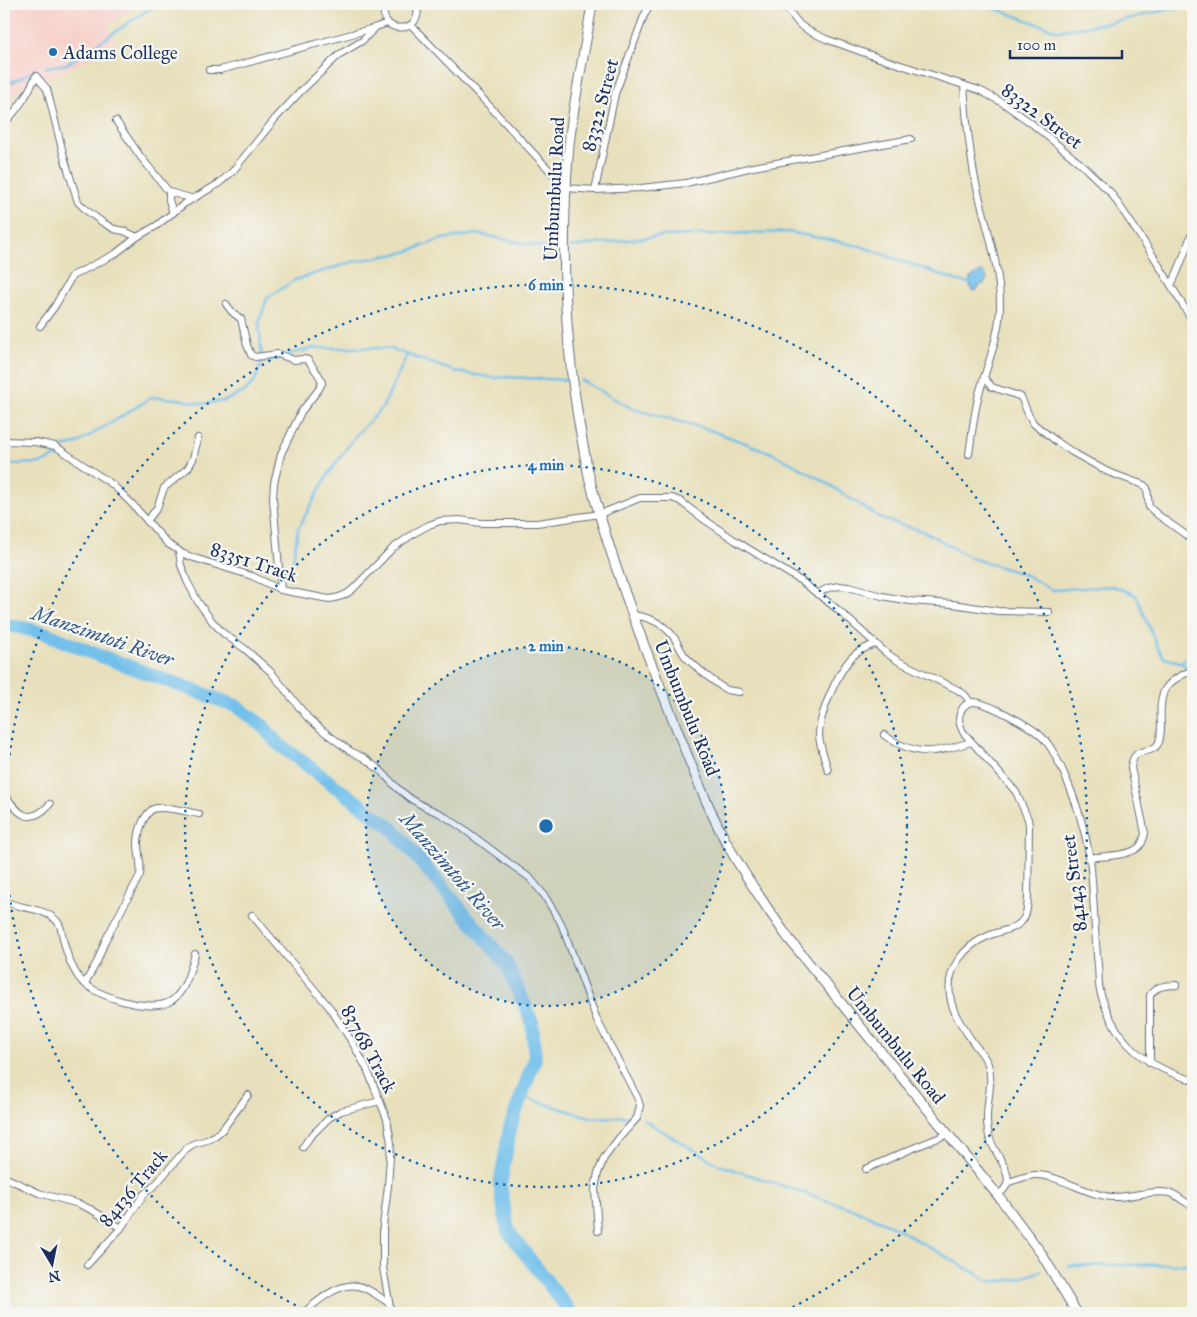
<svg xmlns="http://www.w3.org/2000/svg" width="1197" height="1317" font-family="'IM FELL Great Primer',serif">
	<rect width="100%" height="100%" fill="#f6f6f2"/>
	<filter id="ink" filterUnits="userSpaceOnUse"><feTurbulence type="fractalNoise" baseFrequency=".02" numOctaves="2"/><feDisplacementMap in="SourceGraphic" scale="10" xChannelSelector="R" yChannelSelector="G"/><feConvolveMatrix kernelMatrix="1 2 1 2 8 2 1 2 1" color-interpolation-filters="sRGB"/></filter>
	<filter id="wash" filterUnits="userSpaceOnUse"><feTurbulence type="fractalNoise" baseFrequency=".0096" numOctaves="4" result="noise"/><feDisplacementMap in="SourceGraphic" scale="20" xChannelSelector="R" yChannelSelector="G"/><feGaussianBlur stdDeviation="1.12" result="paint"/><feColorMatrix in="noise" values="0 0 0 0 0 0 0 0 0 0 0 0 0 0 0 0 0 1.4 0 .05"/><feComposite in="paint" operator="in"/></filter>
	<g filter="url(#wash)">
		<rect width="100%" height="100%" fill="#e8e0bc"/>
		<path fill="#f7d0ca" d="M 4,4 L 131,4 L 131,10 L 107,26 L 116,43 L 88,60 L 4,100 Z"/>
		<path fill="#71bfeb" stroke="#4677a4" d="M 982,271 L 986,276 L 987,279 L 984,284 L 980,285 L 977,290 L 972,291 L 969,283 L 970,278 Z"/>
		<g fill="none" stroke-linecap="round" stroke-linejoin="round">
			<g stroke="#71bfeb" stroke-width="2.5">
				<path d="M 982,4 L 1058,31 L 1118,21 L 1193,4"/>
				<path d="M 46,67 L 67,64 L 157,4"/>
				<path d="M 4,86 L 32,72"/>
				<path d="M 571,247 L 661,236 L 789,232 L 860,246 L 955,280 L 969,283"/>
				<path d="M 286,355 L 314,348 L 388,348 L 457,372 L 495,378 L 506,377 L 568,380"/>
				<path d="M 262,362 L 259,322 L 267,298 L 295,280 L 352,262 L 406,252 L 442,239 L 478,234 L 558,250"/>
				<path d="M 581,380 L 633,409 L 707,429 L 772,453 L 822,480 L 882,519 L 925,532 L 971,558 L 1026,575 L 1052,590 L 1113,586 L 1136,595 L 1157,646 L 1164,658 L 1180,662 L 1188,658 L 1193,647"/>
				<path d="M 60,447 L 76,444 L 124,415 L 152,397 L 177,399 L 203,404 L 224,401 L 244,392 L 254,382 L 262,362 L 281,358"/>
				<path d="M 4,468 L 12,464 L 42,463 L 59,455"/>
				<path d="M 290,580 L 298,529 L 327,476 L 357,434 L 383,407 L 407,355"/>
				<path d="M 1181,663 L 1188,668"/>
				<path d="M 521,1096 L 572,1112 L 594,1118 L 636,1116"/>
				<path d="M 644,1120 L 719,1165 L 856,1210 L 892,1226 L 989,1281 C 1009,1282 1023,1278 1041,1271"/>
				<path d="M 1069,1266 L 1193,1264"/>
			</g>
			<path stroke="#71bfeb" stroke-width="14" d="M 4,624 L 45,633 L 90,652 L 236,706 L 263,726 L 277,743 L 393,829 L 506,963 L 532,1022 L 535,1058 L 510,1128 L 500,1185 L 508,1231 L 571,1313"/>
		</g>
	</g>
	<g filter="url(#ink)">
		<g fill="none" stroke-linecap="round" stroke-linejoin="round">
			<defs>
				<g id="minor">
					<path d="M 385,4 C 375,37 427,34 416,4"/>
					<path d="M 783,4 L 800,25 L 809,31 L 826,39 L 879,58 L 979,90 L 1003,103 L 1031,123 L 1081,164 L 1111,193 L 1154,257 L 1193,322"/>
					<path d="M 411,25 L 481,97 L 566,188 L 595,190 L 615,94 L 644,16 L 650,4"/>
					<path d="M 209,70 L 220,70 L 374,28"/>
					<path d="M 964,85 C 966,116 969,148 975,179 C 984,221 1000,262 1000,305 C 1000,335 987,365 979,394 C 974,413 972,434 969,454"/>
					<path d="M 116,121 L 140,156 L 169,192 L 194,199"/>
					<path d="M 4,123 C 19,109 27,95 36,76 L 47,89 L 64,157 L 78,202 L 86,210 L 102,222 L 114,229 L 124,231 L 137,237"/>
					<path d="M 595,190 L 641,188 L 686,183 L 753,167 L 911,139"/>
					<path d="M 169,192 L 169,200 L 173,213"/>
					<path d="M 1171,285 C 1181,268 1185,249 1193,231"/>
					<path d="M 226,304 L 232,312 L 241,319 L 247,345 L 251,355 L 255,357 L 278,354 L 294,360 L 303,359 L 308,360 L 320,377 L 322,383 L 319,389 L 301,412 L 281,454 L 274,483 L 273,499 L 281,590"/>
					<path d="M 40,326 L 55,306 L 72,276 L 115,254 L 137,237 L 156,226 L 184,204 L 218,184 L 232,172 L 275,119 L 300,92 L 340,54 L 362,41 L 376,27 L 388,23"/>
					<path d="M 984,378 L 992,387 L 1013,394 L 1021,397 L 1029,416 L 1034,424 L 1056,441 L 1072,452 L 1108,472 L 1144,485 L 1147,488 L 1149,507 L 1158,515 L 1193,540"/>
					<path d="M 4,441 L 35,442 L 55,446 L 113,485 L 133,505 L 168,544 L 178,550 L 179,552 L 191,557 L 252,576 L 281,590 L 329,599 C 339,598 345,596 352,590 L 393,548 L 416,532 L 429,525 L 440,521 L 460,520 L 481,523 L 537,523 L 600,514 L 640,498 L 672,498 L 680,501 L 705,520 L 736,541 L 801,581 L 837,609 L 885,652 L 898,661 L 958,690 L 965,695 L 970,702"/>
					<path d="M 147,521 L 157,508 L 164,488 L 188,468 L 193,459 L 198,438"/>
					<path d="M 179,551 L 181,565 L 187,581 L 198,602 L 212,621 L 223,633 L 245,649 L 271,672 L 308,718 L 322,730 L 350,751 L 364,758 L 381,771 L 397,788 L 411,799 L 425,807 L 441,814 L 461,827 L 513,866 L 530,878 L 544,895 L 561,923 L 597,1020 L 638,1099 L 640,1106 L 637,1118 L 619,1138 L 604,1158 L 598,1173 L 595,1189 L 598,1231"/>
					<path d="M 817,594 L 828,588 L 839,586 L 848,587 L 882,596 L 910,601 L 953,604 L 998,611 L 1049,612"/>
					<path d="M 633,615 C 648,617 663,623 673,636 C 678,642 680,650 685,656 C 693,665 717,685 727,690 C 731,691 735,691 739,692"/>
					<path d="M 884,735 C 917,758 934,753 971,742"/>
					<path d="M 828,770 C 825,759 820,747 819,736 C 819,715 837,673 852,657 C 858,651 867,647 875,644"/>
					<path d="M 4,794 C 19,814 29,827 50,804"/>
					<path d="M 1089,858 C 1102,856 1130,856 1139,847 C 1143,843 1144,838 1145,833 L 1131,768 C 1133,744 1151,756 1158,744 C 1161,738 1161,731 1161,725 C 1159,692 1162,683 1193,670"/>
					<path d="M 4,901 C 20,909 44,907 57,921 C 62,926 62,936 64,943 C 67,955 72,968 79,978 C 92,996 152,1014 171,1001 C 186,991 190,970 195,954"/>
					<path d="M 252,915 L 330,1008 L 352,1042 L 367,1069 L 387,1119 L 391,1143 L 388,1186 L 383,1226 L 383,1268 L 391,1313"/>
					<path d="M 85,983 L 97,962 L 105,941 L 140,875 C 142,865 138,854 138,844 C 138,836 140,828 143,821 C 145,817 148,812 153,809 C 164,805 187,812 199,814"/>
					<path d="M 1150,1063 L 1150,995 C 1157,985 1165,986 1176,985"/>
					<path d="M 303,1147 L 309,1138 L 329,1118 L 341,1111 L 380,1101"/>
					<path d="M 866,1169 L 911,1149 L 948,1134"/>
					<path d="M 4,1177 L 39,1193 L 79,1204 L 92,1210 L 121,1228"/>
					<path d="M 1008,1182 C 1017,1180 1025,1176 1034,1175 C 1059,1174 1085,1195 1112,1197 C 1131,1198 1151,1189 1170,1193 C 1179,1195 1184,1204 1193,1205"/>
					<path d="M 998,1196 C 1001,1192 1006,1189 1007,1184 C 1012,1171 992,1150 989,1136 C 988,1131 987,1125 987,1121 C 986,1102 994,1082 988,1064 C 985,1057 980,1051 975,1045 C 965,1030 952,1014 950,995 C 946,969 964,946 988,936 C 998,931 1011,931 1020,923 C 1027,917 1027,908 1028,899 L 1029,826 L 1028,819 L 1016,792 L 963,732 C 960,725 957,719 961,711 C 963,706 967,703 972,702 C 986,701 1032,727 1042,737 C 1051,745 1057,759 1062,769 C 1075,797 1085,829 1090,859 C 1094,894 1094,930 1098,965 C 1099,974 1098,983 1100,991 C 1101,996 1103,1001 1105,1006 C 1117,1037 1135,1056 1165,1070 C 1174,1074 1184,1078 1193,1080"/>
					<path d="M 87,1265 L 121,1228 L 144,1194 L 156,1184 L 186,1149 L 193,1144 L 207,1140 L 216,1135 L 222,1130 L 248,1095"/>
					<path d="M 303,1313 C 317,1302 338,1282 358,1286 C 369,1288 379,1297 389,1303"/>
				</g>
				<path id="secondary" d="M 592,4 C 585,51 574,98 569,145 C 560,244 564,343 582,440 C 585,455 587,470 591,484 C 610,557 637,629 665,699 C 684,746 701,794 725,840 C 744,875 766,907 789,939 L 1000,1198 L 1041,1253 L 1077,1313"/>
			</defs>
			<use href="#minor" stroke="#636d7f" stroke-width="8"/>
			<use href="#secondary" stroke="#636d7f" stroke-width="11"/>
			<use href="#minor" stroke="#fff" stroke-width="6"/>
			<use href="#secondary" stroke="#fff" stroke-width="9"/>
		</g>
	</g>
	<circle cx="546" cy="826" r="180" fill="#1f6fb2" fill-opacity=".12"/>
	<g fill="none" stroke="#1f6fb2" stroke-width="2.5" stroke-dasharray="2.5 5">
		<circle cx="546" cy="826" r="180"/>
		<circle cx="546" cy="826" r="361"/>
		<path d="M309 1312A541 541 0 1 1 783 1312"/>
	</g>
	<circle fill="#1f6fb2" stroke="#f6f6f2" stroke-width="2" cx="53" cy="52" r="5"/>
	<g text-anchor="middle" dominant-baseline="central" stroke-width="4.5" stroke-linejoin="round" paint-order="stroke">
		<g font-size="19" fill="#1b2f5e" stroke="#f6f6f2" text-anchor="start">
			<text x="63" y="52">Adams College</text>
		</g>
		<g font-size="19" fill="#1b2f5e" stroke="#f6f6f2">
			<text transform="translate(600 105) rotate(-75)">83322 Street</text>
			<text transform="translate(1042 116) rotate(37)">83322 Street</text>
			<text transform="translate(554 189) rotate(-87)">Umbumbulu Road</text>
			<text transform="translate(254 562) rotate(18)">83351 Track</text>
			<text transform="translate(687 708) rotate(68)">Umbumbulu Road</text>
			<text transform="translate(1074 883) rotate(-97)">84143 Street</text>
			<text transform="translate(896 1045) rotate(51)">Umbumbulu Road</text>
			<text transform="translate(369 1049) rotate(62)">83768 Track</text>
			<text transform="translate(133 1188) rotate(-50)">84136 Track</text>
		</g>
		<g font-size="20" font-style="italic" fill="#355a88" stroke="#f6f6f2">
			<text transform="translate(103 636) rotate(19)">Manzimtoti River</text>
			<text transform="translate(453 871) rotate(49)">Manzimtoti River</text>
		</g>
	</g>
	<circle cx="546" cy="826" r="8" fill="#1f6fb2" stroke="#f6f6f2" stroke-width="2.5"/>
	<g font-size="15" text-anchor="middle" font-weight="bold" fill="#1f6fb2" stroke="#f6f6f2" stroke-width="4.5" stroke-linejoin="round" paint-order="stroke">
		<text x="546" y="290">6 min</text>
		<text x="546" y="470">4 min</text>
		<text x="546" y="651">2 min</text>
	</g>
	<rect width="1197" height="1317" fill="none" stroke="#f6f6f2" stroke-width="20"/>
	<g transform="translate(52 1264) rotate(170)" stroke="#f6f6f2" stroke-width="4" paint-order="stroke">
	<path d="M0-4L9 19L0 12L-9 19Z" fill="#1b2f5e"/>
	<text y="-8" font-size="14" font-weight="bold" text-anchor="middle" fill="#1b2f5e">N</text>
	</g>
	<path d="M1010 50v8h112v-8" fill="none" stroke="#1b2f5e" stroke-width="2.5"/>
	<text x="1017" y="50" font-size="15" fill="#1b2f5e" stroke="#f6f6f2" stroke-width="4" paint-order="stroke">100 m</text>
</svg>
